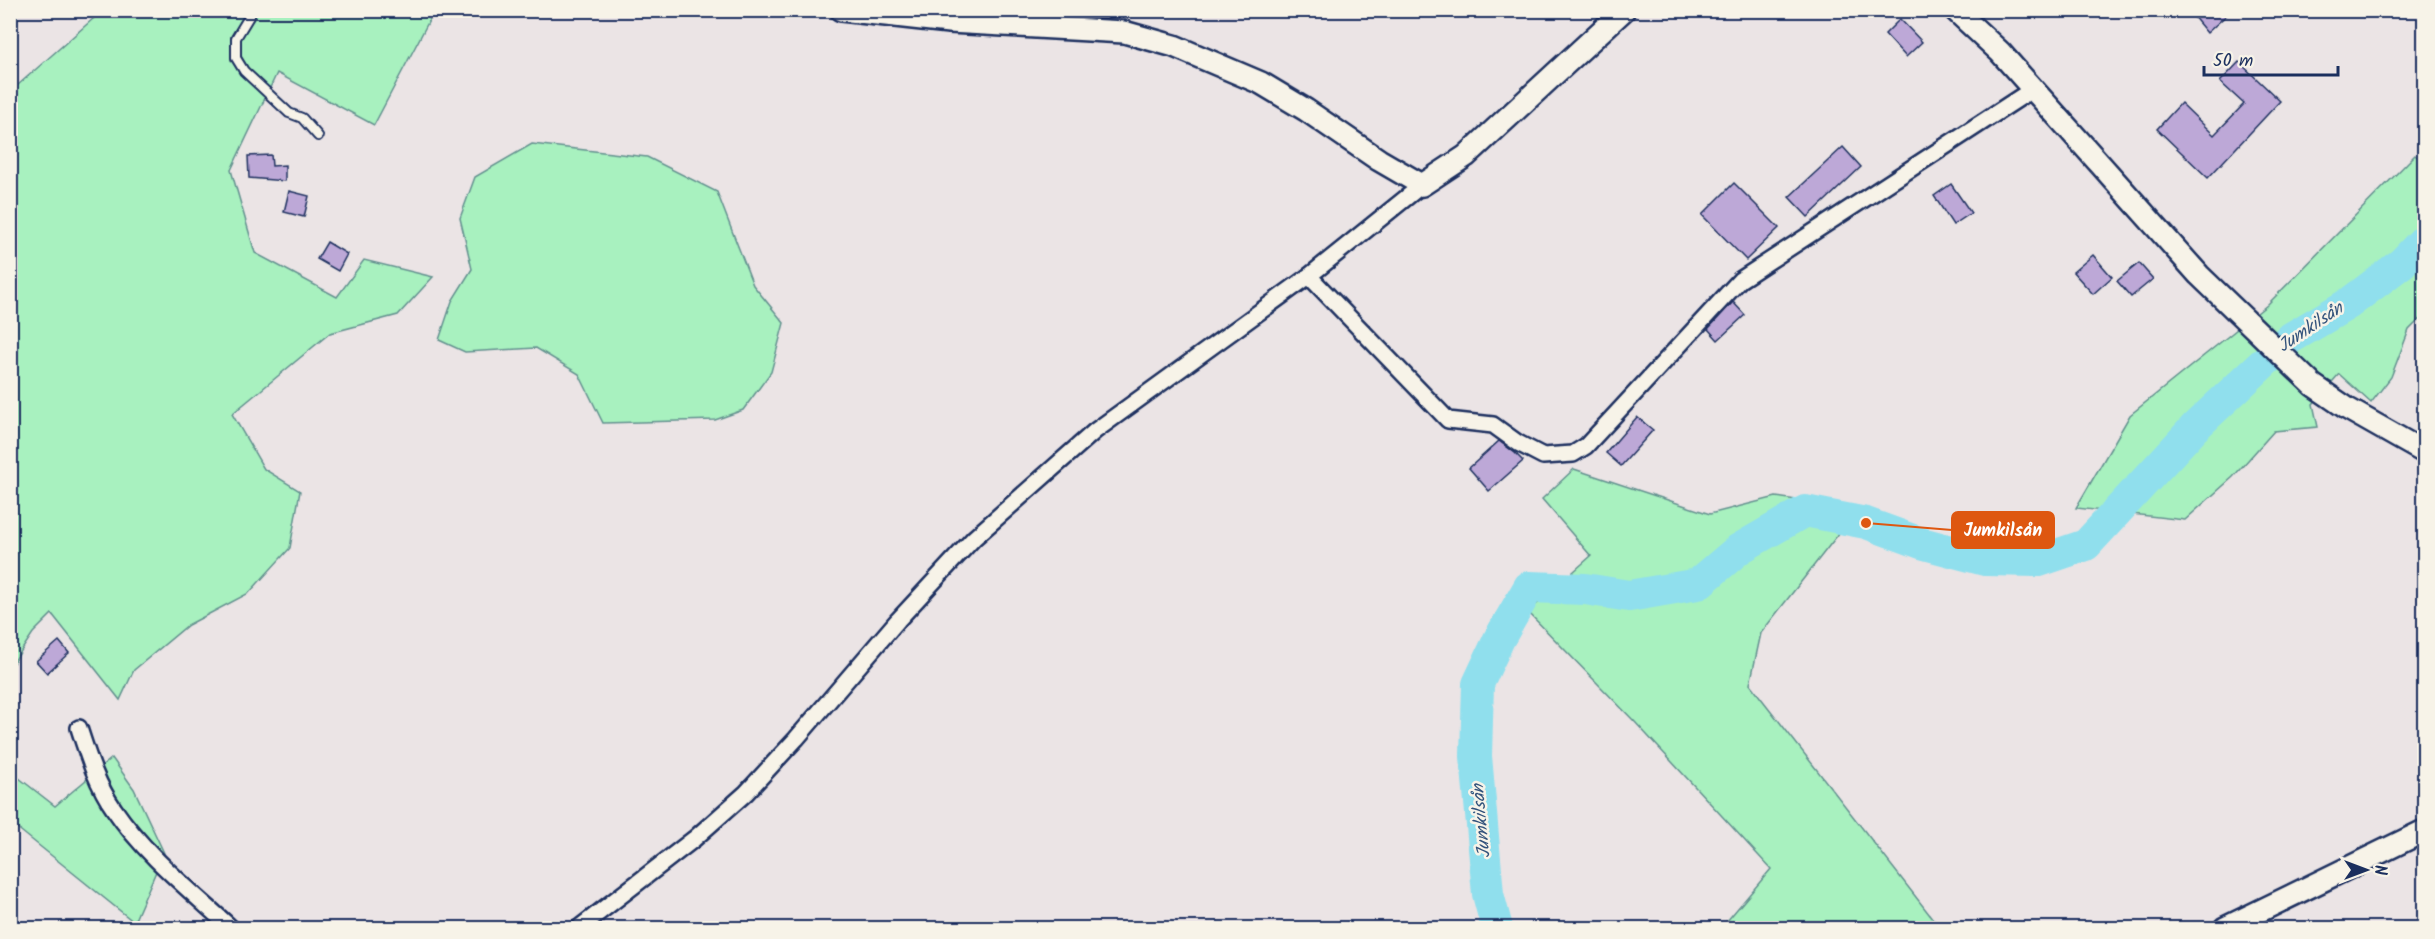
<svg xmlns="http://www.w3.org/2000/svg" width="2435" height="939" font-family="Kalam,sans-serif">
	<rect width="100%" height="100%" fill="#ebe4e5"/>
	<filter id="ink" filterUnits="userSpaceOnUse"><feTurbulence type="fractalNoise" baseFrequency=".0167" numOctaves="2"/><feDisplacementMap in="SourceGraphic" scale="12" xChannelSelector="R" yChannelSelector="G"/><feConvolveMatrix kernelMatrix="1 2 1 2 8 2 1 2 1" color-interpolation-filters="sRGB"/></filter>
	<g filter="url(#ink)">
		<g fill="#a8f1bf" stroke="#62908e" stroke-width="1.5">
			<path d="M 102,11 L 434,11 L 374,125 L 277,73 L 231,170 L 255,253 L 337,297 L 364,260 L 433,277 L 398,315 L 330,333 L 232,414 L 264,469 L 300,491 L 290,548 L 249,593 L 188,625 L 134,670 L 120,700 L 52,614 L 33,633 L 11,666 L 10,92 Z"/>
			<path d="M 532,144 L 647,157 L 717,192 L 753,285 L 784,323 L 771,372 L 743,410 L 715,420 L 603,423 L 579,374 L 536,348 L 465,352 L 439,340 L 452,301 L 472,269 L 460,218 L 475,177 Z"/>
			<path d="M 2415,155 L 2424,162 L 2424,315 L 2409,330 L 2391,377 L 2371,403 L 2339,374 L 2313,404 L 2318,427 L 2274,431 L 2233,477 L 2185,520 L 2076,508 L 2130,415 L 2267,305 Z"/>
			<path d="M 1574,469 L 1710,514 L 1776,497 L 1858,509 L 1761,633 L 1750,684 L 1940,928 L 1721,928 L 1771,869 L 1635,722 L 1528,612 L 1591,556 L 1542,499 Z"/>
			<path d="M 112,758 L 134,789 L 164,853 L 134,922 L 11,823 L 10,771 L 55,806 Z"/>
		</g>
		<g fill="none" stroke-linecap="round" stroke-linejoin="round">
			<path stroke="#90dfed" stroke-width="32" d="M 1497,928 L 1488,894 L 1476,756 L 1478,684 L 1499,639 L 1529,587 L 1585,589 L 1629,596 L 1698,584 L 1739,549 L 1805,511 L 1866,523 L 1921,543 L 1985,560 L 2039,561 L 2086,545 L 2195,427 L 2289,339 L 2348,304 L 2402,263 L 2424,240"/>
		</g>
		<g fill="#bda8d7" stroke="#1b2f5e" stroke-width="1.5">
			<path d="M 2188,10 L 2232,10 L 2207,33 Z"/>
			<path d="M 1900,19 L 1922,42 L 1906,57 L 1885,34 Z"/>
			<path d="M 2239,62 L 2280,101 L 2208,178 L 2157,129 L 2181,103 L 2214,135 L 2244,104 L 2220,82 Z"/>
			<path d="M 1843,147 L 1861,167 L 1808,217 L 1789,197 Z"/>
			<path d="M 271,155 L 272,166 L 285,165 L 285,181 L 249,178 L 248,156 Z"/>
			<path d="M 1734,183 L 1779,228 L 1746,260 L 1702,215 Z"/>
			<path d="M 1951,184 L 1971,213 L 1953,225 L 1934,196 Z"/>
			<path d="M 289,191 L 309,196 L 304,217 L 284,212 Z"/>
			<path d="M 327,242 L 347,254 L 338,271 L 317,259 Z"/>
			<path d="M 2093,255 L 2112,277 L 2093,294 L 2073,272 Z"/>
			<path d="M 2139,263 L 2153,279 L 2131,297 L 2117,281 Z"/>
			<path d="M 1733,302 L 1745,315 L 1718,340 L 1708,329 Z"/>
			<path d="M 1637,417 L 1653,430 L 1621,466 L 1606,453 Z"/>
			<path d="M 1499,441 L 1515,453 L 1523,461 L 1489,491 L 1469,468 Z"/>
			<path d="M 59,641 L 69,653 L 47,673 L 36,661 Z"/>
		</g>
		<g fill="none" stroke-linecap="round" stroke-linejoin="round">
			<defs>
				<path id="lane" d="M 253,10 L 236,38 L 236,58 L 244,71 L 289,113 L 302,118 L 318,136"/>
				<g id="street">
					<path d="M 1309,276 L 1448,420 L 1493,425 L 1518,443 L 1543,456 L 1573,454 L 1586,446 L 1740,280 L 2033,89"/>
					<path d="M 79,728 C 88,756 97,785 114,809 C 145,855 191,891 231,928"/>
					<path d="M 579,928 L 694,839 L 746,793 L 796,739 L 898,620 L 974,538 L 1095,431 L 1309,276 L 1422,185"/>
				</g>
				<g id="secondary">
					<path d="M 841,10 L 949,22 L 1124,32 L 1174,46 L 1261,83 L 1306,110 L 1379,160 L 1422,185 L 1466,156 L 1624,10"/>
					<path d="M 1955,10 L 2000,52 L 2199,275 L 2313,385 L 2348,409 L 2424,452"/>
					<path d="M 2225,928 L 2424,831"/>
				</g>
			</defs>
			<use href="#lane" stroke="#1b2f5e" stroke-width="12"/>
			<use href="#street" stroke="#1b2f5e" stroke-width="20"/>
			<use href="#secondary" stroke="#1b2f5e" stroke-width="26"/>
			<use href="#lane" stroke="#f7f3e8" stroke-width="8"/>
			<use href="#street" stroke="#f7f3e8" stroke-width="15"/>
			<use href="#secondary" stroke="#f7f3e8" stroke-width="21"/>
		</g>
	</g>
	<g text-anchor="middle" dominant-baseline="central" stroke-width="5" stroke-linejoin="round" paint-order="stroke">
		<g font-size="18" font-style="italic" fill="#32527b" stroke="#f7f3e8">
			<text transform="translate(2311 328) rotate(-34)">Jumkilsån</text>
			<text transform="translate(1482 821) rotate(-95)">Jumkilsån</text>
		</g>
	</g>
	<path fill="none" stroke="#de5710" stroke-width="2" d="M1866 523L1952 530"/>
	<circle fill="#de5710" stroke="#f7f3e8" stroke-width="2" cx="1866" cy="523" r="6"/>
	<rect fill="#de5710" stroke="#de5710" stroke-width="2" x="1952" y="512" width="102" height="36" rx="6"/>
	<g font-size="18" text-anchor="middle" font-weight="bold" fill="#fff">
		<text x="2003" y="536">Jumkilsån</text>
	</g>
	<rect width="2435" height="939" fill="none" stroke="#f7f3e8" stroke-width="36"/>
	<rect x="18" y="18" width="2399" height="903" fill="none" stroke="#1b2f5e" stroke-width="2" filter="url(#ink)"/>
	<g transform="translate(2366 870) rotate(90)" stroke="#f7f3e8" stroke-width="4.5" paint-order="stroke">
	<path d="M0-4.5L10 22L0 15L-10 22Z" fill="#1b2f5e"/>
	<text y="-9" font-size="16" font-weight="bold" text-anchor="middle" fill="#1b2f5e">N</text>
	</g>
	<path d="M2204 66v9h134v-9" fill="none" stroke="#1b2f5e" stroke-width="3"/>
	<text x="2213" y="66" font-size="18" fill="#1b2f5e" stroke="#f7f3e8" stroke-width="4.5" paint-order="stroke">50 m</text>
</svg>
